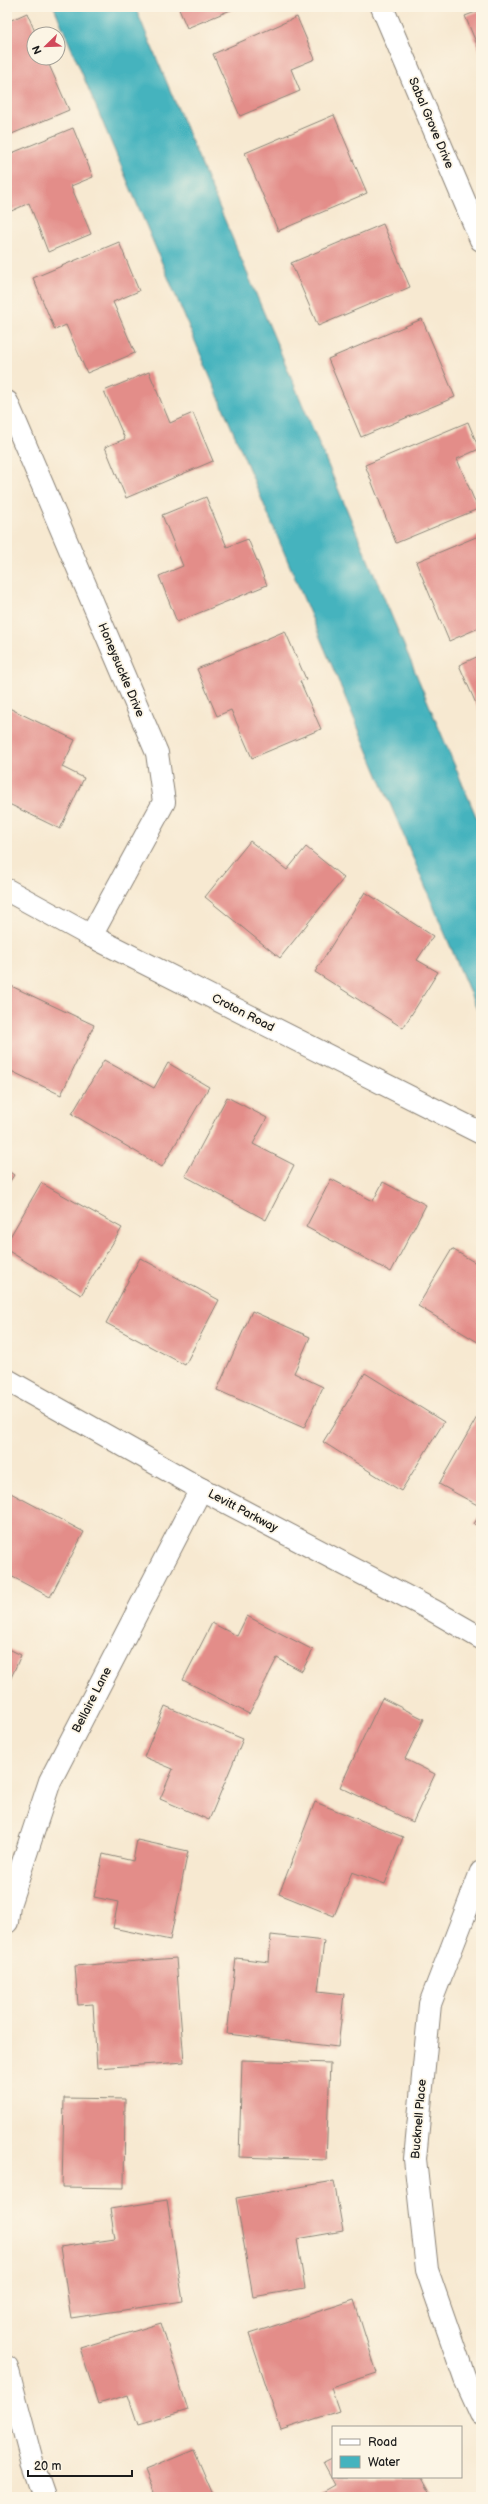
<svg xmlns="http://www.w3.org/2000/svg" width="488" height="2504" font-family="'Balsamiq Sans',sans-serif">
	<rect width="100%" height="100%" fill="#fcf5e5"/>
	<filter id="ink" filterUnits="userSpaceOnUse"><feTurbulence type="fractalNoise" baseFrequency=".025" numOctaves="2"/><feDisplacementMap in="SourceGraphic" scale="8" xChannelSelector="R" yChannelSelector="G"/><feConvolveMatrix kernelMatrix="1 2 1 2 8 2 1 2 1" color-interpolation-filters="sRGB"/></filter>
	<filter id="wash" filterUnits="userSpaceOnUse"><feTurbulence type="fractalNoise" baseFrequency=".012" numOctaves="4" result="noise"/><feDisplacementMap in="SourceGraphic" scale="16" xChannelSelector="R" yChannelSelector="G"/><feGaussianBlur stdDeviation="0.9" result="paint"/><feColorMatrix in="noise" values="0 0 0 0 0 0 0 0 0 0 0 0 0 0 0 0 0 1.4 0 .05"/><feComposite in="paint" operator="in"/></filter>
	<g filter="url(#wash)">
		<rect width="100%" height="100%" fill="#f7e9d1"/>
		<path fill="#44b3be" stroke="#30686d" d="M 54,7 L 135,7 L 481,828 L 481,1019 Z"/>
		<g id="blocks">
			<g fill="#e38d89">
				<path d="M 178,7 L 238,7 L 187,28 Z"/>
				<path d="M 481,10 L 481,54 L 465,16 Z"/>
				<path d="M 27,13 L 36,34 L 34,34 L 34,58 L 46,58 L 69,110 L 7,136 L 7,22 Z"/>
				<path d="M 297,17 L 315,59 L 291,69 L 300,91 L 240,116 L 213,54 Z"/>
				<path d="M 334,115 L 367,193 L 278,231 L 245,153 Z"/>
				<path d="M 73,128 L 93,177 L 71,186 L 91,234 L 48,252 L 29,203 L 7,213 L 7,155 Z"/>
				<path d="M 383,224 L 410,287 L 318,326 L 291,263 Z"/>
				<path d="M 119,242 L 139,291 L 113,302 L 135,353 L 87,373 L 66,325 L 55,330 L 33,278 Z"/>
				<path d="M 422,319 L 455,397 L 361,437 L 328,359 Z"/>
				<path d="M 149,372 L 170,423 L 193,413 L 213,461 L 126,498 L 105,447 L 125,439 L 104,391 Z"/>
				<path d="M 468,422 L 479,449 L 457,459 L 478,509 L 396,543 L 365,465 Z"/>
				<path d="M 206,497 L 227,547 L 248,539 L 267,585 L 177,622 L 159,576 L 183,566 L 162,515 Z"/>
				<path d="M 481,535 L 481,627 L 449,641 L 416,562 Z"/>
				<path d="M 285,631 L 306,679 L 300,681 L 321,729 L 252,758 L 231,710 L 217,716 L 197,669 Z"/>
				<path d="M 481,655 L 481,715 L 459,665 Z"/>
				<path d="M 9,708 L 75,740 L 62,767 L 84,778 L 60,829 L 7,803 Z"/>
				<path d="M 250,841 L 287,870 L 306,847 L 344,878 L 280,958 L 205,897 Z"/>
				<path d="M 365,892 L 433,936 L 417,960 L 438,972 L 403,1028 L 315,972 Z"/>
				<path d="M 7,984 L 94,1025 L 61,1095 L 7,1069 Z"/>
				<path d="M 104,1060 L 154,1088 L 168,1063 L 209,1087 L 162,1167 L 72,1114 Z"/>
				<path d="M 227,1097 L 267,1118 L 253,1144 L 294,1165 L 266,1220 L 185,1176 Z"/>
				<path d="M 7,1170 L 14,1175 L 7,1186 Z"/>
				<path d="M 331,1179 L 373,1201 L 383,1182 L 426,1205 L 391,1272 L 306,1227 Z"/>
				<path d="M 41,1183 L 122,1228 L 81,1295 L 7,1250 L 7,1242 Z"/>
				<path d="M 452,1249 L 481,1266 L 481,1344 L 418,1306 Z"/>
				<path d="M 140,1258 L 219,1300 L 185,1365 L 106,1323 Z"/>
				<path d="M 252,1311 L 310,1337 L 294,1373 L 323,1387 L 304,1428 L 217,1390 Z"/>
				<path d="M 365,1373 L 444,1422 L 401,1491 L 323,1442 Z"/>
				<path d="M 477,1417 L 481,1419 L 481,1507 L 439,1484 Z"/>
				<path d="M 7,1491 L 84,1532 L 50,1597 L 7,1574 Z"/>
				<path d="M 481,1512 L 481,1528 L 474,1524 Z"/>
				<path d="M 247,1616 L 313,1650 L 302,1671 L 277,1658 L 249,1714 L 183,1680 L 212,1623 L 237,1636 Z"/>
				<path d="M 7,1648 L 21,1655 L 7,1687 Z"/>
				<path d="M 382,1698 L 424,1719 L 405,1759 L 435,1774 L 413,1822 L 340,1787 Z"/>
				<path d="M 165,1706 L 243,1739 L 209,1820 L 160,1799 L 173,1769 L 144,1757 Z"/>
				<path d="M 315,1802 L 403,1837 L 385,1884 L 352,1872 L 334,1916 L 279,1894 Z"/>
				<path d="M 137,1840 L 188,1851 L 170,1940 L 113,1928 L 118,1902 L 94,1897 L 103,1854 L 133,1861 Z"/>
				<path d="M 271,1935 L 324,1941 L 318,1991 L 344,1994 L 338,2047 L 227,2034 L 236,1958 L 269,1962 Z"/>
				<path d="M 176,1958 L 184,2062 L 97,2068 L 93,2004 L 78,2005 L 75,1966 Z"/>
				<path d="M 242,2060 L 330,2063 L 326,2160 L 239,2157 Z"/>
				<path d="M 64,2098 L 125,2099 L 124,2188 L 62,2187 Z"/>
				<path d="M 334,2181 L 343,2231 L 297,2239 L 305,2288 L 253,2297 L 236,2198 Z"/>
				<path d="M 167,2200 L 183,2301 L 71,2318 L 60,2247 L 115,2239 L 110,2209 Z"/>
				<path d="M 354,2300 L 377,2373 L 331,2388 L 339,2411 L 281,2430 L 249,2334 Z"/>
				<path d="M 161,2323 L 188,2410 L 138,2425 L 128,2395 L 98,2404 L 80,2348 Z"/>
				<path d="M 194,2450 L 214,2497 L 149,2497 L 155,2495 L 145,2470 Z"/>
				<path d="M 333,2458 L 333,2477 L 422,2477 L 433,2497 L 323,2497 L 321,2493 L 335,2485 L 323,2463 Z"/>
			</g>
		</g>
	</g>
	<g filter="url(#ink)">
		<use href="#blocks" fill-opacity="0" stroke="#8a8276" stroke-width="1"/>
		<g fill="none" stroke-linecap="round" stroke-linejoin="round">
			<defs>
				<g id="minor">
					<path d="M 382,7 L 481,240"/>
					<path d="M 7,402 L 157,753 L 164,802 L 91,936"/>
					<path d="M 7,890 L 91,936 L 481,1133"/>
					<path d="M 481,1872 L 430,2004 L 415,2159 L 427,2270 L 465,2379 L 481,2414"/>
					<path d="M 7,1922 L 9,1905 L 50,1781 L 201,1489"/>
					<path d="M 7,2367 L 32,2462 L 44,2497"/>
				</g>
				<path id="tertiary" d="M 7,1380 L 201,1489 L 434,1611 L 481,1638"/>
			</defs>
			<use href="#minor" stroke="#8a8276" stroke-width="24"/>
			<use href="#tertiary" stroke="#8a8276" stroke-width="24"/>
			<use href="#minor" stroke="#fff" stroke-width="22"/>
			<use href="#tertiary" stroke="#fff" stroke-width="22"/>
		</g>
	</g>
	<g text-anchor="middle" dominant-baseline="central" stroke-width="3.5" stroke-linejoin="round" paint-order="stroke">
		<g font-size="12" fill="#1c1c1c" stroke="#fcf5e5">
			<text transform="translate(431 123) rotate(67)">Sabal Grove Drive</text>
			<text transform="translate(121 670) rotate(67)">Honeysuckle Drive</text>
			<text transform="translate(243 1013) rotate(27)">Croton Road</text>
			<text transform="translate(243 1511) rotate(28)">Levitt Parkway</text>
			<text transform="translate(92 1700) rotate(-63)">Bellaire Lane</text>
			<text transform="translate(419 2119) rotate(-85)">Bucknell Place</text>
		</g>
	</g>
	<rect width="488" height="2504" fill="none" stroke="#fcf5e5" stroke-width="24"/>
	<rect x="332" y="2426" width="130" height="52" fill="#fcf5e5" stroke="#a29e95"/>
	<rect x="340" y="2439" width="20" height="6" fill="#ffffff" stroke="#a29e95"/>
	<text x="368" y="2446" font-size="12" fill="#1c1c1c">Road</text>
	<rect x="340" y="2456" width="20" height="12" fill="#44b3be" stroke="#a29e95"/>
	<text x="368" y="2466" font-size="12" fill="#1c1c1c">Water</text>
	<g transform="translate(46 46) rotate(247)"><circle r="19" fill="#fcf5e5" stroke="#a29e95"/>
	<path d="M0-3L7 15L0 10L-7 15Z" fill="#d1495b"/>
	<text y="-6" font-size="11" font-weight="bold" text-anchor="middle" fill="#1c1c1c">N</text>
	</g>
	<path d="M28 2470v6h104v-6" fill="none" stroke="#1c1c1c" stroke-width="2"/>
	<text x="34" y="2470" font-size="12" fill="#1c1c1c" stroke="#fcf5e5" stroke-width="3" paint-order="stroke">20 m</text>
</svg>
